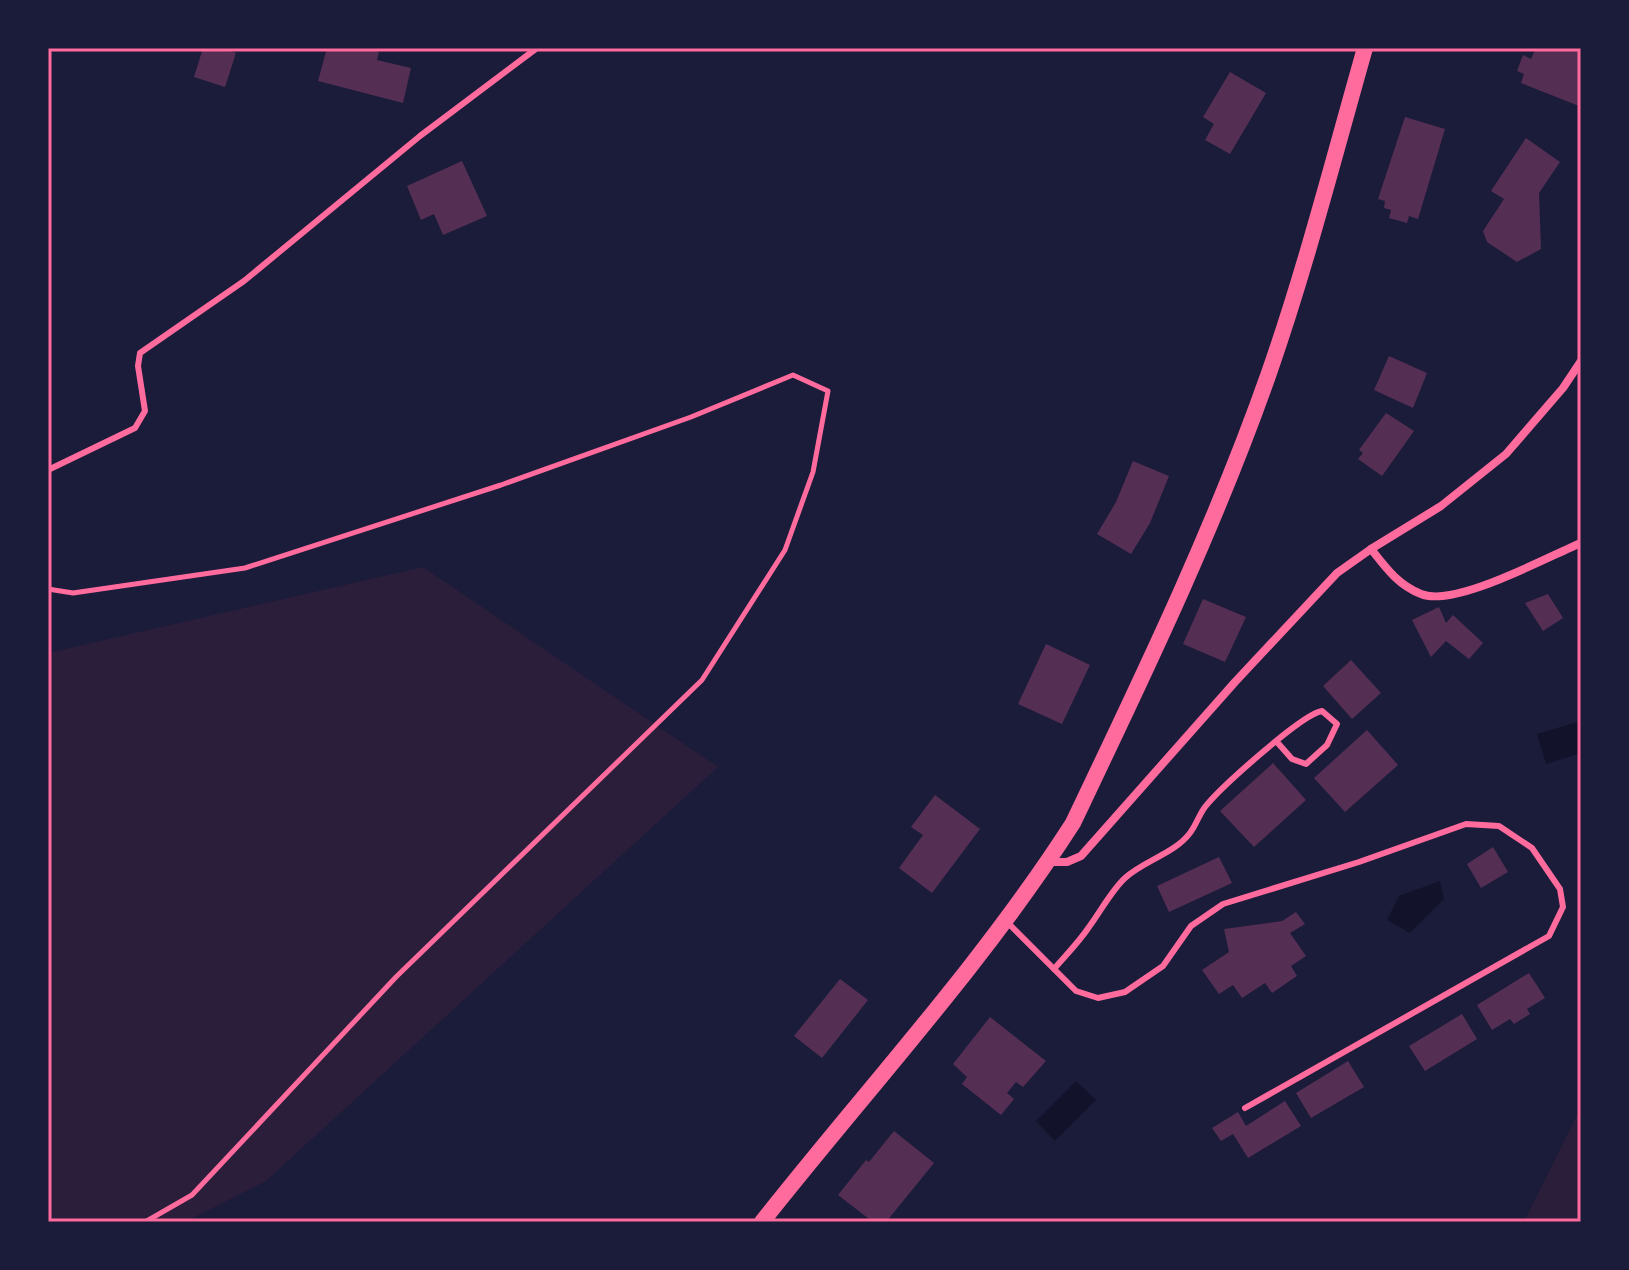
<svg xmlns="http://www.w3.org/2000/svg" width="1629" height="1270" font-family="'Alegreya Sans',sans-serif">
	<rect width="100%" height="100%" fill="#1b1b3a"/>
	<g fill="#2a1e3b">
		<path d="M 423,567 L 718,767 L 266,1181 L 185,1222 L 48,1222 L 48,653 Z"/>
		<path d="M 1581,1107 L 1581,1222 L 1524,1222 Z"/>
	</g>
	<g fill="#12122b">
		<path d="M 1581,721 L 1581,753 L 1546,764 L 1537,734 Z"/>
		<path d="M 1440,881 L 1444,899 L 1410,933 L 1387,920 L 1399,896 Z"/>
		<path d="M 1076,1081 L 1096,1100 L 1055,1141 L 1036,1121 Z"/>
	</g>
	<g fill="#542f53">
		<path d="M 203,48 L 222,48 L 236,53 L 225,87 L 194,77 Z"/>
		<path d="M 327,48 L 366,48 L 379,52 L 377,60 L 411,68 L 403,103 L 318,81 Z"/>
		<path d="M 1536,48 L 1581,48 L 1579,106 L 1521,83 L 1524,74 L 1517,71 L 1523,55 L 1531,59 Z"/>
		<path d="M 1230,72 L 1266,93 L 1230,154 L 1205,140 L 1214,124 L 1203,117 Z"/>
		<path d="M 1405,117 L 1445,129 L 1418,219 L 1409,216 L 1407,223 L 1389,218 L 1391,210 L 1384,208 L 1385,201 L 1378,199 Z"/>
		<path d="M 1526,138 L 1560,162 L 1539,193 L 1541,249 L 1517,262 L 1487,242 L 1483,231 L 1504,199 L 1491,191 Z"/>
		<path d="M 462,161 L 487,216 L 443,235 L 434,214 L 421,220 L 407,186 Z"/>
		<path d="M 1389,356 L 1427,373 L 1413,408 L 1374,390 Z"/>
		<path d="M 1386,413 L 1414,431 L 1382,476 L 1358,459 L 1363,453 L 1359,450 Z"/>
		<path d="M 1133,461 L 1169,476 L 1150,523 L 1131,554 L 1097,534 L 1116,502 Z"/>
		<path d="M 1548,594 L 1563,618 L 1543,631 L 1525,603 Z"/>
		<path d="M 1203,599 L 1246,617 L 1225,662 L 1183,644 Z"/>
		<path d="M 1439,607 L 1446,623 L 1453,615 L 1483,643 L 1469,659 L 1446,641 L 1431,657 L 1412,620 Z"/>
		<path d="M 1046,644 L 1090,665 L 1062,724 L 1018,704 Z"/>
		<path d="M 1351,660 L 1381,693 L 1352,719 L 1323,686 Z"/>
		<path d="M 1367,730 L 1398,765 L 1345,812 L 1314,778 Z"/>
		<path d="M 1273,763 L 1306,800 L 1254,847 L 1220,811 Z"/>
		<path d="M 935,795 L 980,829 L 932,893 L 899,868 L 923,835 L 911,827 Z"/>
		<path d="M 1493,847 L 1508,872 L 1481,888 L 1467,864 Z"/>
		<path d="M 1219,857 L 1232,883 L 1169,912 L 1157,886 Z"/>
		<path d="M 1296,912 L 1305,924 L 1290,933 L 1306,956 L 1291,966 L 1297,976 L 1272,993 L 1265,983 L 1242,998 L 1233,985 L 1219,994 L 1202,970 L 1229,952 L 1224,929 L 1282,921 Z"/>
		<path d="M 1529,973 L 1545,998 L 1527,1009 L 1530,1014 L 1514,1024 L 1510,1019 L 1492,1030 L 1477,1005 Z"/>
		<path d="M 840,979 L 868,1000 L 822,1058 L 794,1036 Z"/>
		<path d="M 1462,1014 L 1477,1039 L 1425,1071 L 1409,1046 Z"/>
		<path d="M 990,1017 L 1046,1061 L 1023,1087 L 1016,1082 L 1007,1093 L 1014,1099 L 1001,1115 L 962,1084 L 967,1077 L 953,1064 Z"/>
		<path d="M 1348,1061 L 1364,1087 L 1311,1118 L 1296,1093 Z"/>
		<path d="M 1285,1101 L 1301,1126 L 1248,1158 L 1233,1134 L 1221,1141 L 1212,1128 L 1238,1112 L 1246,1126 Z"/>
		<path d="M 894,1131 L 934,1163 L 886,1222 L 873,1222 L 838,1195 L 866,1160 L 869,1162 Z"/>
	</g>
	<g fill="none" stroke-linecap="round" stroke-linejoin="round">
		<path stroke="#ff6b9d" stroke-width="5" d="M 48,589 L 73,593 L 245,568 L 501,485 L 691,417 L 793,375 L 828,391 L 813,472 L 785,550 L 702,680 L 396,977 L 192,1195 L 145,1222"/>
		<g stroke="#ff6b9d" stroke-width="6">
			<path d="M 48,470 L 135,428 L 145,411 L 138,366 L 140,353 L 244,281 L 420,136 L 537,48"/>
			<path d="M 1008,923 L 1076,991 L 1098,998 L 1125,992 L 1163,966 L 1191,926 L 1223,904 L 1359,862 L 1466,824 L 1499,826 L 1532,848 L 1560,889 L 1563,907 L 1549,936 L 1245,1108"/>
			<path d="M 1054,969 C 1066,955 1079,942 1089,927 C 1101,911 1111,891 1125,878 C 1145,860 1174,854 1190,833 C 1196,825 1199,815 1205,807 C 1220,788 1302,714 1322,711 L 1337,724 L 1327,745 L 1306,764 L 1292,759 L 1277,742"/>
		</g>
		<g stroke="#ff6b9d" stroke-width="8">
			<path d="M 1371,549 C 1386,568 1398,585 1421,594 C 1454,608 1547,557 1581,543"/>
			<path d="M 1049,862 L 1067,862 L 1081,856 L 1235,682 L 1337,573 L 1371,549 L 1441,506 L 1506,454 L 1563,388 L 1581,361"/>
		</g>
		<path stroke="#ff6b9d" stroke-width="16" d="M 762,1222 C 866,1090 982,965 1073,823 C 1143,676 1215,527 1269,373 C 1306,267 1334,157 1365,48"/>
	</g>
	<rect width="1629" height="1270" fill="none" stroke="#1b1b3a" stroke-width="100"/>
	<rect x="50" y="50" width="1529" height="1170" fill="none" stroke="#ff6b9d" stroke-width="3"/>
</svg>
